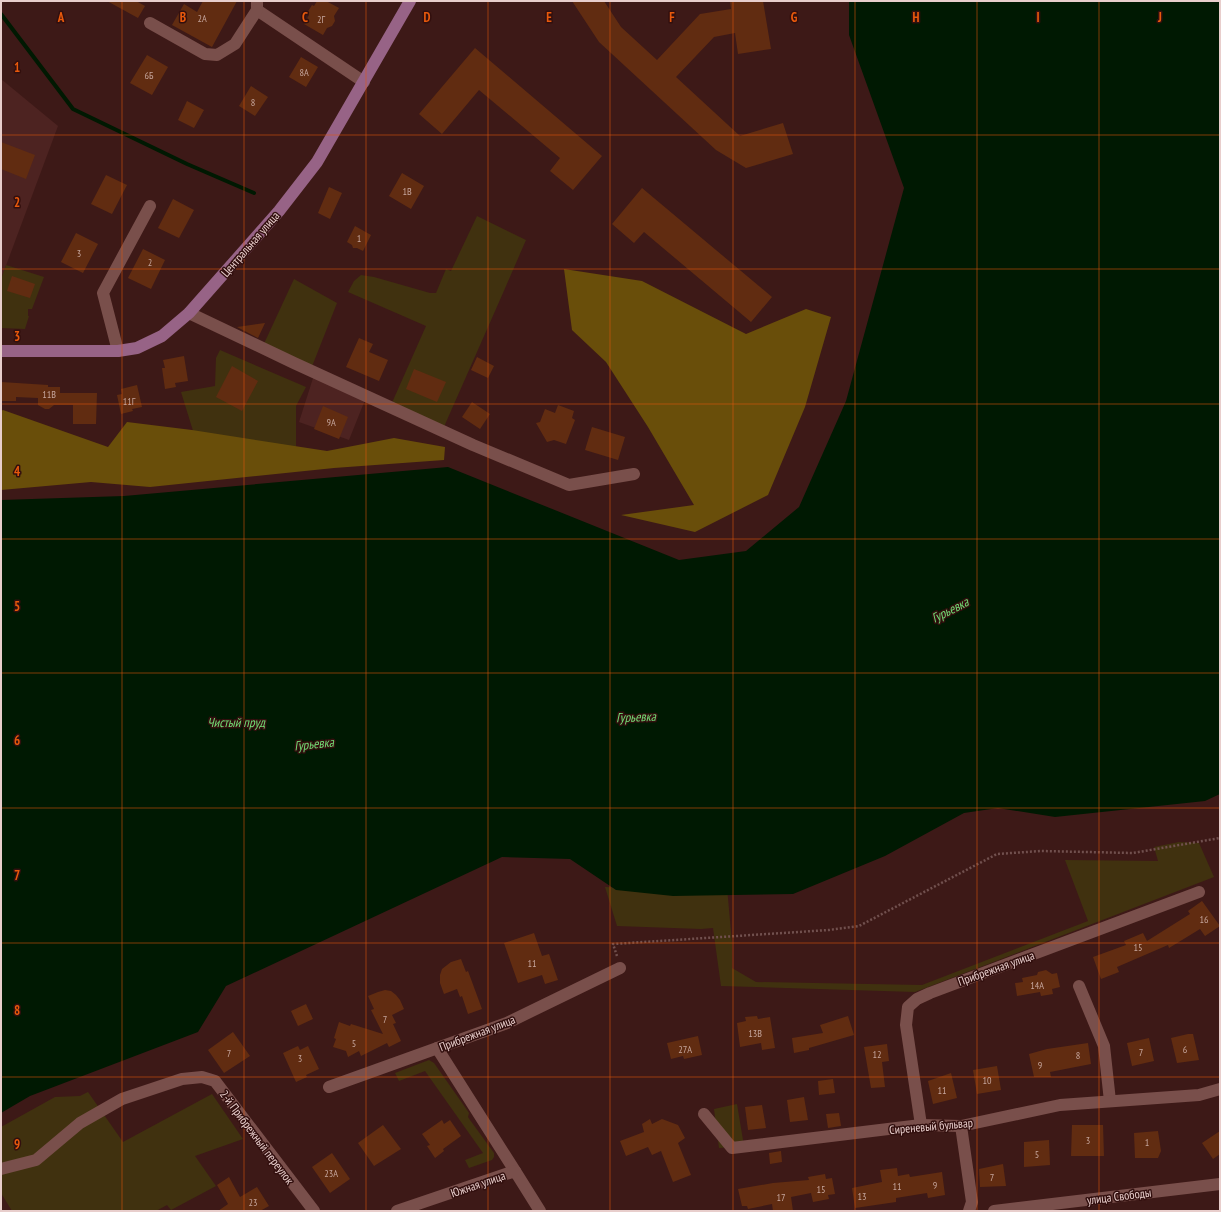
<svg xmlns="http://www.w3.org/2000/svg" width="1221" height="1212" font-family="'PT Sans Narrow',sans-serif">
	<rect width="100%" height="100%" fill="#3d1917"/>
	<g fill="#4d2321">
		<path d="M 1,79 L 58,126 L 1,279 Z"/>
		<path d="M 314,375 L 367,395 L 349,440 L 299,422 Z"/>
	</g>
	<g fill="#40310f">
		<path d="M 477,216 L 526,240 L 503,293 L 443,429 L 391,405 L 426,326 L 348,292 L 354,281 L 361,275 L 374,277 L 430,293 L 436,293 L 446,269 L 451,271 Z"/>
		<path d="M 6,265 L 44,277 L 32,309 L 28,309 L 28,316 L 29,316 L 25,329 L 1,328 L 1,279 Z"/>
		<path d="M 294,279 L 337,303 L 311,369 L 262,348 Z"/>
		<path d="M 220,350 L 306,387 L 296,406 L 296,459 L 194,434 L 181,392 L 215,386 L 216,358 Z"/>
		<path d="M 1179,842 L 1199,843 L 1214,877 L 915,992 L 721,986 L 713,928 L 701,929 L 617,926 L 605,887 L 676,889 L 727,887 L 732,943 L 732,968 L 756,982 L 922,985 L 1088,921 L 1065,860 L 1158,861 L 1154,847 Z"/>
		<path d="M 429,1060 L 434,1063 L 467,1110 L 469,1113 L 468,1117 L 470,1120 L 494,1153 L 494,1157 L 492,1160 L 469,1168 L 465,1160 L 483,1153 L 425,1071 L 399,1081 L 395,1073 Z"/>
		<path d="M 88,1092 L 123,1142 L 212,1094 L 243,1139 L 195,1156 L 216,1186 L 171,1210 L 167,1205 L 156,1211 L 12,1211 L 1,1193 L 1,1127 L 55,1097 L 80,1096 Z"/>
		<path d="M 737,1104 L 744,1146 L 719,1148 L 714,1109 Z"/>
	</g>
	<g fill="#694e0a">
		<path d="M 564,269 L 642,281 L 746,334 L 806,309 L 831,317 L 805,407 L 768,495 L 695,532 L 621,515 L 694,505 L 648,427 L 606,362 L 572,330 Z"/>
		<path d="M 3,410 L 108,447 L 127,422 L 192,430 L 327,451 L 394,438 L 445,447 L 444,460 L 334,468 L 150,487 L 91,482 L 1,490 L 1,411 Z"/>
	</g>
	<path fill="#001902" d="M 849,1 L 1220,1 L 1220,794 L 1205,801 L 1055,817 L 998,808 L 964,813 L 885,856 L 793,894 L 673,896 L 616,890 L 570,859 L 502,857 L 226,986 L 198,1032 L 30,1096 L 1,1113 L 1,500 L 124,496 L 448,467 L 679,560 L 746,551 L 799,507 L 846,401 L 904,188 L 849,35 Z"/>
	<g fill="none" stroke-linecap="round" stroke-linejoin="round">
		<path stroke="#001902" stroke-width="4" d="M 1,14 L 73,109 L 187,164 L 254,193"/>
	</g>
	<g fill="#612c11">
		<path d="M 107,1 L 136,1 L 145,6 L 138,18 Z"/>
		<path d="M 203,1 L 237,1 L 212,47 L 172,25 L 184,4 L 197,12 Z"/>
		<path d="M 317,1 L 326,1 L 339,8 L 334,16 L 335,21 L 332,26 L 327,28 L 323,35 L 304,24 L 309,15 L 307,13 L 312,5 L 314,6 Z"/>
		<path d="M 572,1 L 604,1 L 621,27 L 657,60 L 700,14 L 731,9 L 730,1 L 763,1 L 771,49 L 738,54 L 735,33 L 714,37 L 676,77 L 740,136 L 783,123 L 793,154 L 746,168 L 716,150 L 599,42 Z"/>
		<path d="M 475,48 L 602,156 L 573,190 L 550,171 L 560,158 L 479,90 L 442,134 L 419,114 Z"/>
		<path d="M 147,55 L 168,67 L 152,95 L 130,83 Z"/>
		<path d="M 301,57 L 318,67 L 306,87 L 289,77 Z"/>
		<path d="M 251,86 L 268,97 L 255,116 L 239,106 Z"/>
		<path d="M 187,101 L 204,110 L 194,128 L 178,120 Z"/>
		<path d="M 1,142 L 35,155 L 26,179 L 1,169 Z"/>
		<path d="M 402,173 L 424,186 L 411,209 L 389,196 Z"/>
		<path d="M 106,175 L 127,185 L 112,214 L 91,204 Z"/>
		<path d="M 329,187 L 342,193 L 330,219 L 318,213 Z"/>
		<path d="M 642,188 L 772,297 L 751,322 L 644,232 L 634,243 L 612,224 Z"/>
		<path d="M 173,199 L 194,210 L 179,238 L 158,228 Z"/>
		<path d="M 355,226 L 371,235 L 363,251 L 357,248 L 353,248 L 352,245 L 347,242 Z"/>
		<path d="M 76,233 L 98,244 L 83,273 L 61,262 Z"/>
		<path d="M 143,249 L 165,260 L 151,289 L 128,278 Z"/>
		<path d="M 12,276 L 35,284 L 30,298 L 7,291 Z"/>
		<path d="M 265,323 L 258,338 L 237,327 Z"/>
		<path d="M 359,338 L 373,344 L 369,352 L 388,360 L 379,381 L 346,367 Z"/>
		<path d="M 184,356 L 188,381 L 175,383 L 176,387 L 165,389 L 162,368 L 165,368 L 163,360 Z"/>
		<path d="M 477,357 L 494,366 L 488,378 L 471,370 Z"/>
		<path d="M 232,366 L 258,381 L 242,411 L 216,397 Z"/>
		<path d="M 414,369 L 446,382 L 437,402 L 406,389 Z"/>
		<path d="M 1,382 L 48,385 L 48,387 L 60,387 L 60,393 L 97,393 L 96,424 L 73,424 L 73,405 L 54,405 L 49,409 L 45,409 L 38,405 L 38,398 L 16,397 L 16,401 L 1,401 Z"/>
		<path d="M 137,385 L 142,407 L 132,409 L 133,411 L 121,414 L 117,395 L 122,394 L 121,389 Z"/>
		<path d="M 472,402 L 490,414 L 480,429 L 462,417 Z"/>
		<path d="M 558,405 L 574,411 L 572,418 L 575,420 L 566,444 L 554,440 L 547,442 L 536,423 L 540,422 L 545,409 L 555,413 Z"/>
		<path d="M 323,406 L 348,417 L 339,439 L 314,429 Z"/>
		<path d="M 592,427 L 625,437 L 618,460 L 585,450 Z"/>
		<path d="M 1202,901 L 1220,926 L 1205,936 L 1200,929 L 1169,948 L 1168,945 L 1117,967 L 1119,972 L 1101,979 L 1093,957 L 1126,945 L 1124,941 L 1143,933 L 1147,941 L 1190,914 L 1188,911 Z"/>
		<path d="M 534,933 L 542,956 L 549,954 L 558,980 L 545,984 L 542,975 L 518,983 L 504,943 Z"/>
		<path d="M 461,959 L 466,972 L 468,971 L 482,1009 L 468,1014 L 462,996 L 460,997 L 457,989 L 444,994 L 440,983 L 440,975 L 442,969 L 451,962 Z"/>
		<path d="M 1046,970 L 1052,974 L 1057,973 L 1060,987 L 1052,989 L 1053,994 L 1041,996 L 1040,992 L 1017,996 L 1015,983 L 1023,982 L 1022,978 L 1037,975 L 1038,972 Z"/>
		<path d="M 385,990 L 391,991 L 396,995 L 400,1000 L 404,1009 L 392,1015 L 396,1023 L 393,1024 L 401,1041 L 389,1047 L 387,1043 L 361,1056 L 359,1051 L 348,1057 L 346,1051 L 333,1047 L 336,1039 L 334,1038 L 339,1022 L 350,1026 L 351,1024 L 383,1034 L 371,1010 L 374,1009 L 368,996 L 378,992 Z"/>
		<path d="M 306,1004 L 313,1019 L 298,1026 L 291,1011 Z"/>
		<path d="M 757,1016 L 758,1019 L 770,1017 L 775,1048 L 762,1050 L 761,1043 L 740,1047 L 737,1023 L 746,1021 L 745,1017 Z"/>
		<path d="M 848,1016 L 854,1035 L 809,1048 L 809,1050 L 794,1053 L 792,1038 L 823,1033 L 820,1025 Z"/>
		<path d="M 233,1032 L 250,1056 L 224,1073 L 208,1050 Z"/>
		<path d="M 1188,1034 L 1193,1034 L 1199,1060 L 1177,1063 L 1171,1038 Z"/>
		<path d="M 698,1036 L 702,1055 L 684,1059 L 683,1056 L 671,1059 L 667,1043 Z"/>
		<path d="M 1149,1038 L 1154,1061 L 1132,1066 L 1127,1043 Z"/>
		<path d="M 1088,1043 L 1091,1064 L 1050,1072 L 1051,1077 L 1034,1077 L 1029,1054 L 1047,1049 Z"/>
		<path d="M 887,1044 L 889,1061 L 882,1062 L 885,1087 L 871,1088 L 864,1047 Z"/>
		<path d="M 298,1046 L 300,1050 L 308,1046 L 319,1069 L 306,1075 L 307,1077 L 296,1082 L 283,1053 Z"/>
		<path d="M 997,1066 L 1001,1090 L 977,1094 L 973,1070 Z"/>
		<path d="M 951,1073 L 957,1098 L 933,1104 L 928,1081 Z"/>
		<path d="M 833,1079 L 835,1093 L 819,1095 L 818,1081 Z"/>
		<path d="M 804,1097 L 808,1120 L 790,1122 L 787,1100 Z"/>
		<path d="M 762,1105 L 766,1128 L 748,1130 L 745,1107 Z"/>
		<path d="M 839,1113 L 841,1126 L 828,1128 L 826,1114 Z"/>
		<path d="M 650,1119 L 652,1124 L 662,1119 L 678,1125 L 685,1138 L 678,1143 L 691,1175 L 673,1182 L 661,1151 L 652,1155 L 648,1147 L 626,1156 L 620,1141 L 644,1132 L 642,1124 Z"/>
		<path d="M 442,1120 L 444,1124 L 450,1120 L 461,1136 L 443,1149 L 444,1151 L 435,1158 L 427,1146 L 430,1145 L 422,1134 Z"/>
		<path d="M 383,1125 L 401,1149 L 374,1166 L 358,1143 Z"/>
		<path d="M 1072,1125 L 1103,1125 L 1104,1156 L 1071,1156 Z"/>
		<path d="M 1158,1131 L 1161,1151 L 1158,1158 L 1135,1158 L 1134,1133 Z"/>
		<path d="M 1220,1131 L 1220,1154 L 1213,1159 L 1202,1143 Z"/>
		<path d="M 1049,1140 L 1050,1165 L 1024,1167 L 1024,1142 Z"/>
		<path d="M 781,1151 L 782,1162 L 770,1164 L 769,1153 Z"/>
		<path d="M 332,1153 L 350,1179 L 330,1193 L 312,1167 Z"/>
		<path d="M 1003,1164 L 1006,1186 L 980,1187 L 979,1169 Z"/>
		<path d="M 897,1168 L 898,1176 L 909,1174 L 910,1177 L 942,1172 L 945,1195 L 928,1198 L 927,1193 L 896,1198 L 896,1202 L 855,1208 L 852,1188 L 882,1182 L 880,1170 Z"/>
		<path d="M 825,1174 L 826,1179 L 832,1178 L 835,1194 L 828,1195 L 829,1199 L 813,1202 L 811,1193 L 791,1197 L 793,1211 L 773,1211 L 772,1204 L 748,1209 L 747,1206 L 742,1206 L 738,1189 L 773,1183 L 809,1180 L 808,1177 Z"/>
		<path d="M 229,1177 L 240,1197 L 257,1187 L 269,1206 L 260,1211 L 218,1211 L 228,1204 L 217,1185 Z"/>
	</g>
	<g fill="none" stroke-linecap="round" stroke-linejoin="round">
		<path stroke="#71504e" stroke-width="2.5" stroke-dasharray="2 2" stroke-linecap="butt" d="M 617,956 L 613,944 L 829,930 L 859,926 L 997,854 L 1041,851 L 1133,853 L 1220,838"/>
		<g stroke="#794f4b" stroke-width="12">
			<path d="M 257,1 L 257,10 L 364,82"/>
			<path d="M 150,23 L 205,54 L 217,55 L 235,44 L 257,10"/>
			<path d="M 189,313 L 294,363 L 473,445 L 569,485 L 634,474"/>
			<path d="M 118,351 L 103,293 L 150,206"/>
			<path d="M 1079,986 L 1104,1046 L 1110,1101"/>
			<path d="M 437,1048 L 515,1171"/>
			<path d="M 329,1087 L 507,1023 L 620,968"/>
			<path d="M 704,1114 L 732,1148 L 921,1125 L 961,1126 L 1060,1105 L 1199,1095 L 1220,1089"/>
			<path d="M 921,1125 L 906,1025 L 908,1007 L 917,999 L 930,993 L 1199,892"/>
			<path d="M 961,1126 L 972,1202 L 969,1211"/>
			<path d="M 1,1169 L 36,1160 L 80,1123 L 122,1099 L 182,1079 L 202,1077 L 215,1081 L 314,1211"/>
			<path d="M 397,1211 L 515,1171 L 540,1211"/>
			<path d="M 994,1211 L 1220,1184"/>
		</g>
		<path stroke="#976386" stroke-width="12" d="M 1,351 L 118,351 L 137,348 L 162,336 L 189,313 L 279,211 L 317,162 L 410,1"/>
	</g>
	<path fill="none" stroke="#e8590c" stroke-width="1" stroke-opacity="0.55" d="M 122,1 L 122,1211M 244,1 L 244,1211M 366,1 L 366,1211M 488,1 L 488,1211M 610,1 L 610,1211M 733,1 L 733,1211M 855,1 L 855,1211M 977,1 L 977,1211M 1099,1 L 1099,1211M 1,135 L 1220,135M 1,269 L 1220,269M 1,404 L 1220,404M 1,539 L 1220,539M 1,673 L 1220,673M 1,808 L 1220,808M 1,943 L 1220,943M 1,1077 L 1220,1077"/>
	<g text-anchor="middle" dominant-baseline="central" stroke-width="3" stroke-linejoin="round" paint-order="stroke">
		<g font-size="10" fill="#c6a69d">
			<text x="202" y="18">2А</text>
			<text x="321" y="19">2Г</text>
			<text x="304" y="72">8А</text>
			<text x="149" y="75">6Б</text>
			<text x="253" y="102">8</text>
			<text x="407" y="191">1В</text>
			<text x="359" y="238">1</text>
			<text x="79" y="253">3</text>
			<text x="150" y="262">2</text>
			<text x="49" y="394">11В</text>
			<text x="129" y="401">11Г</text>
			<text x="331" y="422">9А</text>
			<text x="1204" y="919">16</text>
			<text x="1138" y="947">15</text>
			<text x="532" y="963">11</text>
			<text x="1037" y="985">14А</text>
			<text x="385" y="1019">7</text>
			<text x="755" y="1033">13В</text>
			<text x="354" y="1043">5</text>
			<text x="685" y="1049">27А</text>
			<text x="1185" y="1049">6</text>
			<text x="1141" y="1052">7</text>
			<text x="229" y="1053">7</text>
			<text x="877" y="1054">12</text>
			<text x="1078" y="1055">8</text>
			<text x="300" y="1058">3</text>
			<text x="1040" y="1065">9</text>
			<text x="987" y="1080">10</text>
			<text x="942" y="1090">11</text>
			<text x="1088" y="1140">3</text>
			<text x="1147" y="1142">1</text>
			<text x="1037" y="1154">5</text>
			<text x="331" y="1173">23А</text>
			<text x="992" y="1177">7</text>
			<text x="935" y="1185">9</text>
			<text x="897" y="1186">11</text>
			<text x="821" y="1189">15</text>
			<text x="862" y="1196">13</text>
			<text x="781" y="1197">17</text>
			<text x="253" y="1202">23</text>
		</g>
		<g font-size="12" fill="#e8cecc" stroke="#320f0e">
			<text transform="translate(250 244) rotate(-49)">Центральная улица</text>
			<text transform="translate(996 968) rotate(-20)">Прибрежная улица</text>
			<text transform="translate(477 1033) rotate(-21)">Прибрежная улица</text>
			<text transform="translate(931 1126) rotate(-5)">Сиреневый бульвар</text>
			<text transform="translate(257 1137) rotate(53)">2-й Прибрежный переулок</text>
			<text transform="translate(478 1184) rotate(-19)">Южная улица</text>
			<text transform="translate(1119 1196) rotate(-7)">улица Свободы</text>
		</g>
		<g font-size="13" font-style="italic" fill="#72de76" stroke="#320f0e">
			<text transform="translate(950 610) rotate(-27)">Гурьевка</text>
			<text transform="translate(636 717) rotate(-2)">Гурьевка</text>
			<text x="236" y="722">Чистый пруд</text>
			<text transform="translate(314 744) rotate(-6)">Гурьевка</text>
		</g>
	</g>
	<g font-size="13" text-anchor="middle" font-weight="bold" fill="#e8590c" stroke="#320f0e" stroke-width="3" stroke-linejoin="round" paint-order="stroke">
		<text x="61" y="22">A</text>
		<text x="183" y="22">B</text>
		<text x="305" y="22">C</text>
		<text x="427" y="22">D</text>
		<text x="549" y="22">E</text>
		<text x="672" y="22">F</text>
		<text x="794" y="22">G</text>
		<text x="916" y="22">H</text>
		<text x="1038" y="22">I</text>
		<text x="1160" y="22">J</text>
		<text x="17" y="72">1</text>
		<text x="17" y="207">2</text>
		<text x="17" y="341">3</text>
		<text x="17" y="476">4</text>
		<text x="17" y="611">5</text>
		<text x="17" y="745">6</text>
		<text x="17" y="880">7</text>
		<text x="17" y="1015">8</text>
		<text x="17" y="1149">9</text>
	</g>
	<rect width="1221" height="1212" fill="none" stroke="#e8cecc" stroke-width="4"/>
</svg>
